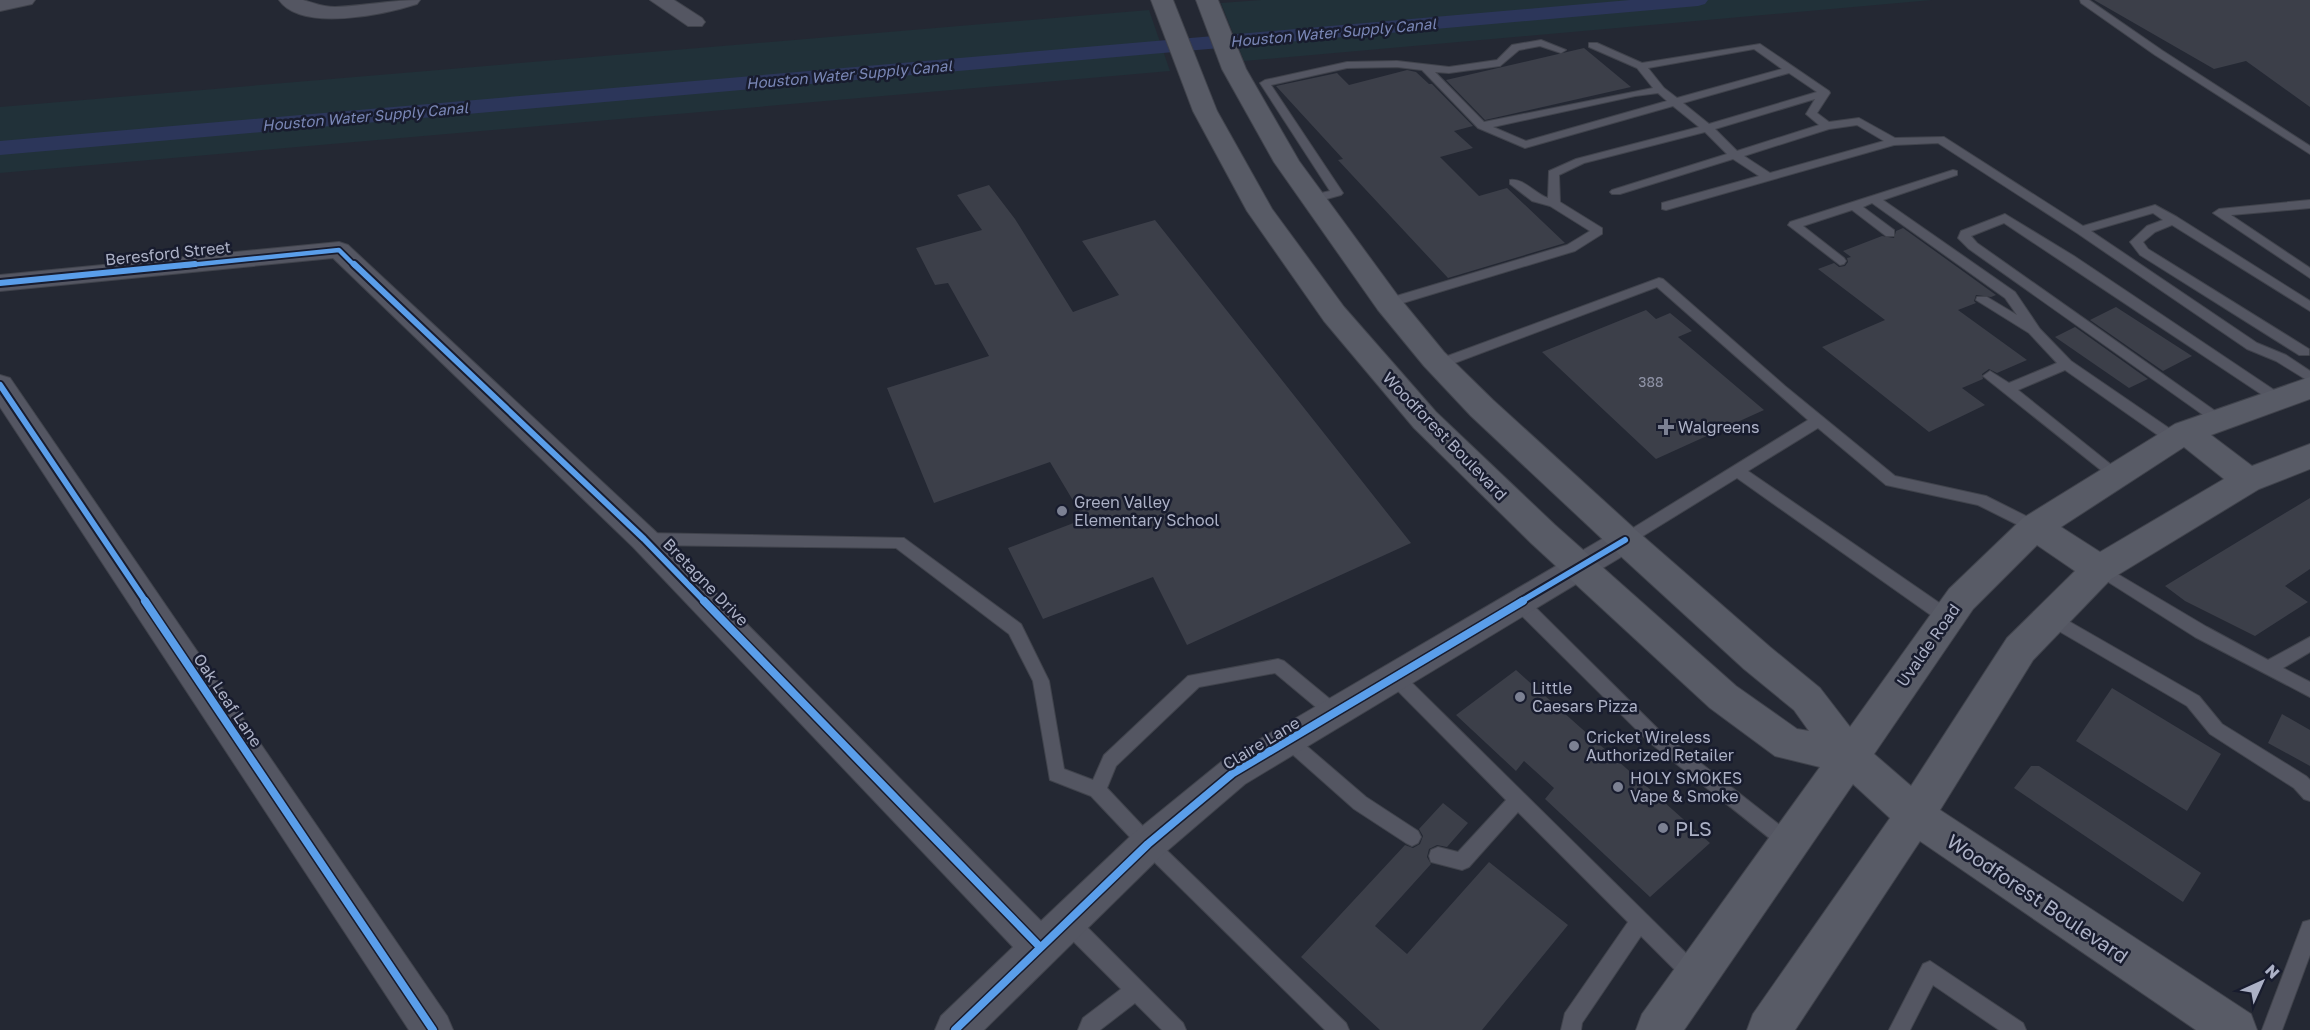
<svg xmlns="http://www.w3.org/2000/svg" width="2310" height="1030" font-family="'Golos Text',sans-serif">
	<rect width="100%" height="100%" fill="#242833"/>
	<g fill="#213139">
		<path d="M 1261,0 L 1932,0 L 1244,61 L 1221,3 Z"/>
		<path d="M 1149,10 L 1170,71 L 0,173 L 0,107 Z"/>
	</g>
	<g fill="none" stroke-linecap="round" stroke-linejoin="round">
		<path fill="#2c365a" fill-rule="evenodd" d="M 1630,0 L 1708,0 L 1705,4 L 1698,6 L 0,155 L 0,141 Z"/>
	</g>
	<g fill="#3c3f49">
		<path d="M 2094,0 L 2310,0 L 2310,107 L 2246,61 L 2214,69 Z"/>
		<path d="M 1584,48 L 1631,87 L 1485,120 L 1446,80 Z"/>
		<path d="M 1407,70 L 1416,72 L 1429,84 L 1432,84 L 1473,126 L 1454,131 L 1473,148 L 1440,157 L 1479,196 L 1507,188 L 1565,243 L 1448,278 L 1338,160 L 1343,159 L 1276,86 L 1337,73 L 1349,85 Z"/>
		<path d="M 989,185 L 1015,219 L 1073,312 L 1119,295 L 1082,241 L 1155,220 L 1411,543 L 1187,645 L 1153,577 L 1043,619 L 1008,548 L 1084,519 L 1050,462 L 934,503 L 887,388 L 989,356 L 948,283 L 935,285 L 916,248 L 982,230 L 957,195 Z"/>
		<path d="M 1903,228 L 1996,295 L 1991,297 L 1976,295 L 1974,301 L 1976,303 L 1958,310 L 2027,360 L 1997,373 L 1989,369 L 1982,374 L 1983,379 L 1962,388 L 1985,405 L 1929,432 L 1822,347 L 1885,320 L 1818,269 L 1834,263 L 1839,267 L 1845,266 L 1848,262 L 1847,258 L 1851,257 L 1843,251 L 1882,236 L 1894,238 L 1896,231 Z"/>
		<path d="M 2116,307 L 2192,356 L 2163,371 L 2090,320 Z"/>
		<path d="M 1646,310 L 1656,319 L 1670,313 L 1692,331 L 1678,337 L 1764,410 L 1656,459 L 1542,352 Z"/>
		<path d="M 2075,327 L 2148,379 L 2129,388 L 2055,337 Z"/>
		<path d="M 2310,498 L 2310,569 L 2285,586 L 2308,602 L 2255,636 L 2185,601 L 2165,586 Z"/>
		<path d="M 1516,670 L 1710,843 L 1650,897 L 1545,799 L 1554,788 L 1524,761 L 1516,771 L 1456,715 Z"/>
		<path d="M 2112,688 L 2221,754 L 2187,811 L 2076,741 Z"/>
		<path d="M 2282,714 L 2310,730 L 2310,766 L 2268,743 Z"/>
		<path d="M 2031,766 L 2039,766 L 2201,873 L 2183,902 L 2014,788 Z"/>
		<path d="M 1443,803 L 1468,823 L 1447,847 L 1437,845 L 1429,849 L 1427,857 L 1431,864 L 1375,926 L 1407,954 L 1489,862 L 1568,925 L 1482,1030 L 1380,1030 L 1301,957 L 1405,845 L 1413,848 L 1420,844 L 1423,836 L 1419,829 Z"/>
	</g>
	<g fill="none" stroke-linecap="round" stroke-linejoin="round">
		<defs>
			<g id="lane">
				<path d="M 2080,0 L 2089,0 L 2163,51 L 2310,146 L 2310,154 L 2155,55 L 2081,3 Z"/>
				<path d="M 1541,40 L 1566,50 L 1561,53 L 1540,46 L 1519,50 L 1500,66 L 1449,73 L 1435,72 L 1484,122 L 1653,88 L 1637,68 L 1589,47 L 1589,43 L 1597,43 L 1642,63 L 1760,44 L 1829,91 L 1830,93 L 1817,113 L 1829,122 L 1859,118 L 1895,138 L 1944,137 L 2083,226 L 2155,205 L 2177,217 L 2310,301 L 2310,311 L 2172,225 L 2155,232 L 2143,242 L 2148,249 L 2309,349 L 2309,355 L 2299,355 L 2140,255 L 2130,242 L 2147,226 L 2163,220 L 2153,213 L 2091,231 L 2257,343 L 2286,355 L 2310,371 L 2310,382 L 2276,361 L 2247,349 L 2077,233 L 1938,143 L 1894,145 L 1666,210 L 1662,209 L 1662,203 L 1759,176 L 1733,159 L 1620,194 L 1612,194 L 1610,192 L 1612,190 L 1727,154 L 1705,132 L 1584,163 L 1559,175 L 1560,202 L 1602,228 L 1602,234 L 1575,251 L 1393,306 L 1383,306 L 1382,303 L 1383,300 L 1567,245 L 1590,231 L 1550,206 L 1532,201 L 1510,184 L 1510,180 C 1524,178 1535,194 1548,198 L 1549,171 L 1576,159 L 1699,127 L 1673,106 L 1525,148 L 1478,128 L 1422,70 L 1397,67 L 1347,68 L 1271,85 L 1343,193 L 1341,195 L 1312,203 L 1306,199 L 1308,196 L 1330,191 L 1260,83 L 1265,80 L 1347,62 L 1397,61 L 1449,67 L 1497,60 L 1512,45 ZM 1754,49 L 1782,69 L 1677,98 L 1664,88 L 1648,68 ZM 1789,73 L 1817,92 L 1709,124 L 1683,103 ZM 1658,93 L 1667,101 L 1526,141 L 1493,127 L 1635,96 ZM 1815,99 L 1806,114 L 1819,125 L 1737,151 L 1715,129 ZM 1857,125 L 1884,141 L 1770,173 L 1744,156 L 1829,129 Z"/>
				<path d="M 1953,170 L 1957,171 L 1957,175 L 1883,200 L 2015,292 L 2040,329 L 2071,361 L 2179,435 L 2181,439 L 2179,443 L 2169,443 L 2065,370 L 2018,390 L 2124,475 L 2122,479 L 2112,479 L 1983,376 L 1990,371 L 2009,383 L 2057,363 L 2029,333 L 1976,300 L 1977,297 L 1987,297 L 2017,315 L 2005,298 L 1872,203 L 1863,207 L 1894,230 L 1894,236 L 1886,236 L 1852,210 L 1803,226 L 1844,258 L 1846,261 L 1844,264 L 1840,265 L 1788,225 L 1790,222 Z"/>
				<path d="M 2310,200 L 2310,208 L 2231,215 L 2310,268 L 2310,278 L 2213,213 L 2219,209 Z"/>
				<path d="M 2005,214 L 2074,256 L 2283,396 L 2285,399 L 2283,402 L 2273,402 L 2004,223 L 1971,236 L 1977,243 L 2228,420 L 2221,425 L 2216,424 L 1969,249 L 1958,238 L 1961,231 Z"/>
				<path d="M 1659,278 L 1663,279 L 1785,386 L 1895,476 L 1986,496 L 2040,523 L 2043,527 L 2040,531 L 2030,531 L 1978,505 L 1886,485 L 1818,428 L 1748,471 L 1954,613 L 1956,618 L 1954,623 L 1948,625 L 1942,623 L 1737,478 L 1630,544 L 1620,544 L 1617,540 L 1620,536 L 1808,420 L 1657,287 L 1444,367 L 1439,369 L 1432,364 L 1434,361 Z"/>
				<path d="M 644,533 L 904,538 L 1021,624 L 1049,681 L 1064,769 L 1093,780 L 1104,755 L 1188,676 L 1278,659 L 1284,661 L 1342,709 L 1345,714 L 1342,719 L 1336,721 L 1330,719 L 1275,673 L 1199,687 L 1116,766 L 1107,788 L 1154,838 L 1346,1023 L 1349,1030 L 1325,1030 L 1142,850 L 1091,796 L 1050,780 L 1033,681 L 1009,634 L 896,548 L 644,545 L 639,543 L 636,539 L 639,535 Z"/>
				<path d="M 2099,563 L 2207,627 L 2268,660 L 2310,637 L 2310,652 L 2283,668 L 2310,682 L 2310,697 L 2195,637 L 2094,573 L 2091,569 L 2094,565 Z"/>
				<path d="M 1521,598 L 1527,599 L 1661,732 L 1795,837 L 1798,843 L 1795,849 L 1789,852 L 1783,849 L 1649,742 L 1515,609 L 1513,604 L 1515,599 Z"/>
				<path d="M 2051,611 L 2199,696 L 2222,724 L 2306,776 L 2310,780 L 2310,801 L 2304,799 L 2294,788 L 2210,734 L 2187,706 L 2045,623 L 2043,618 L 2045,613 Z"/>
				<path d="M 1394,669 L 1400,671 L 1700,967 L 1703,974 L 1700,981 L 1693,984 L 1686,981 L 1641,936 L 1582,1023 L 1581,1030 L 1561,1030 L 1565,1013 L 1628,922 L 1518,812 L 1469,867 L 1462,870 L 1431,862 L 1429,856 L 1431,850 L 1438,847 L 1458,852 L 1506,800 L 1388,681 L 1386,676 L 1388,671 Z"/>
				<path d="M 1289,733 L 1295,736 L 1366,797 L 1418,831 L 1421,837 L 1418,843 L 1412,846 L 1406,843 L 1354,809 L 1283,746 L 1280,741 L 1283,736 Z"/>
				<path d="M 1068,913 L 1075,915 L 1183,1023 L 1186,1030 L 1162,1030 L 1135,1003 L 1100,1030 L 1078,1030 L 1083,1018 L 1121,989 L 1061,929 L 1058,922 L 1061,915 Z"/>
				<path d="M 2310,920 L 2310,955 L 2282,1030 L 2262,1030 L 2303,922 Z"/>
				<path d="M 1930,961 L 2023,1023 L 2026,1030 L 1999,1030 L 1933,985 L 1910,1030 L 1889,1030 L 1923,964 Z"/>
			</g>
			<g id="street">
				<path d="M 0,0 L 35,0 L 32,4 L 0,11 Z"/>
				<path d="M 279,0 C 286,0 296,0 303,0 C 314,3 323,7 335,7 C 364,6 391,0 420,0 L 417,4 C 386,14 302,33 279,0 Z"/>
				<path d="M 650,0 L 674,0 L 702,18 L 705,22 L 702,26 L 688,26 Z"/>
				<path d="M 339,242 L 348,245 L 655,531 L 1041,921 L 1135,832 L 1221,762 L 1614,532 L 1625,528 L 1636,532 L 1640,540 L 1636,548 L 1245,784 L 1161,856 L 984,1030 L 935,1030 L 941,1016 L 1013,947 L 633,547 L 333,258 L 0,291 L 0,275 Z"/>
				<path d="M 0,375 L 10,378 L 447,1016 L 453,1030 L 409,1030 L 0,407 Z"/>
			</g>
			<path id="secondary" d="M 1151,0 L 1173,0 L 1217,111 L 1272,209 L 1344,307 L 1436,412 L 1555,525 L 1736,686 L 1797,729 L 1809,731 L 1794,710 L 1744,669 L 1613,549 L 1471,416 L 1424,366 L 1378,310 L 1274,162 L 1222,69 L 1196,0 L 1218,0 L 1246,69 L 1299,161 L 1398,296 L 1444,352 L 1493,400 L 1637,531 L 1770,647 L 1820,688 L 1850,727 L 1949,589 L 2023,518 L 2175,424 L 2310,377 L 2310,399 L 2211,435 L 2252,466 L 2310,444 L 2310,469 L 2259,489 L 2111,579 L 2033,660 L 1940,810 L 2251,1014 L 2257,1030 L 2196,1030 L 1920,841 L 1795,1030 L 1747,1030 L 1753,1014 L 1890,818 L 1853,784 L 1684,1030 L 1636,1030 L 1642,1014 L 1820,767 L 1775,756 L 1710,708 L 1531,543 L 1414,428 L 1324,321 L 1247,211 L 1193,111 ZM 2184,447 L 2224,479 L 2100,552 L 2061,527 ZM 2037,545 L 2075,571 L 2007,638 L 1911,786 L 1874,754 L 1973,609 Z"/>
		</defs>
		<use href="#lane" stroke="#40434c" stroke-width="2"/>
		<use href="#street" stroke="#40434c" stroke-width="2"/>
		<use href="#secondary" stroke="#40434c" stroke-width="2"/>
		<use href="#lane" fill="#545662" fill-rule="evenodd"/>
		<use href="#street" fill="#545662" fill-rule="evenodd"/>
		<use href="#secondary" fill="#585b66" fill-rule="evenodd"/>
		<defs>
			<path id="cycleway-far2" d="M 180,266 L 339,250 L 355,266"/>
			<g id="cycleway-far1">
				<path d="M 354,264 L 644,539 L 705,602"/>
				<path d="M 0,283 L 195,264"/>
				<path d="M 0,385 L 146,602"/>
				<path d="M 1520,602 L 1625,540"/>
			</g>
			<g id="cycleway">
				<path d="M 145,601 L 433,1030"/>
				<path d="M 704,601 L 1040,947"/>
				<path d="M 955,1030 L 1148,844 L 1233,773 L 1523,601"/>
			</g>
		</defs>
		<use href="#cycleway-far2" stroke="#181c2e" stroke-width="8"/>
		<use href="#cycleway-far1" stroke="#181c2e" stroke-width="10"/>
		<use href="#cycleway" stroke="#181c2e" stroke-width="11"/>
		<use href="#cycleway-far2" stroke="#5a9eea" stroke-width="4.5"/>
		<use href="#cycleway-far1" stroke="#5a9eea" stroke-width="6"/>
		<use href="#cycleway" stroke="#5a9eea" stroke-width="8"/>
	</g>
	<g fill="#7c8193" stroke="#181c2e" stroke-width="2">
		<path d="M1663 418h6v6h6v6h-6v6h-6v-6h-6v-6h6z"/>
		<circle cx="1062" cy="511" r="6"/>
		<circle cx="1520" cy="697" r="6"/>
		<circle cx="1574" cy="746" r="6"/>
		<circle cx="1618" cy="787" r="6"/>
		<circle cx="1663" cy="828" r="6"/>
	</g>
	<g text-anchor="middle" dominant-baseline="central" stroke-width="5" stroke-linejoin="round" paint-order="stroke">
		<g font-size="14" fill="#9094a7">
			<text x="1651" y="381">388</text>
		</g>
		<g font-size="15" font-style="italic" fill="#7a87b6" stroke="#181c2e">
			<text transform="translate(1333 32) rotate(-5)">Houston Water Supply Canal</text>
			<text transform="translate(849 74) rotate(-5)">Houston Water Supply Canal</text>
			<text transform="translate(365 116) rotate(-5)">Houston Water Supply Canal</text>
		</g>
		<g font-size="16" fill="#acb1c6" stroke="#181c2e">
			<text transform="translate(168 253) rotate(-6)">Beresford Street</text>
			<text transform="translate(1445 436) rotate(46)">Woodforest Boulevard</text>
			<text transform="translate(706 582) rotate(46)">Bretagne Drive</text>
			<text transform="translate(1928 645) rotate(-55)">Uvalde Road</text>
			<text transform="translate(228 700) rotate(56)">Oak Leaf Lane</text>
			<text transform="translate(1261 743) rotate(-31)">Claire Lane</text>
		</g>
		<g font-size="16" fill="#acb1c6" stroke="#181c2e" text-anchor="start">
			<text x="1678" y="427">Walgreens</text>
			<text x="1074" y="502">Green Valley<tspan x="1074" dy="18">Elementary School</tspan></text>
			<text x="1532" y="688">Little<tspan x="1532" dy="18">Caesars Pizza</tspan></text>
			<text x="1586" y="737">Cricket Wireless<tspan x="1586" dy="18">Authorized Retailer</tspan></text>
			<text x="1630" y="778">HOLY SMOKES<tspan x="1630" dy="18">Vape &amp; Smoke</tspan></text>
		</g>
		<g font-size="20" fill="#acb1c6" stroke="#181c2e" text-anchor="start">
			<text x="1675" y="828">PLS</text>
		</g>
		<g font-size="20" fill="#acb1c6" stroke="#181c2e">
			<text transform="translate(2038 898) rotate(34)">Woodforest Boulevard</text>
		</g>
	</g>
	<g transform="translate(2262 982) rotate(45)" stroke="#181c2e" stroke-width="4.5" paint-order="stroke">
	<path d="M0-4.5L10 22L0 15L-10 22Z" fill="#acb1c6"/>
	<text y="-9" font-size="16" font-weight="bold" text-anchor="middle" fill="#acb1c6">N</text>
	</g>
</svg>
